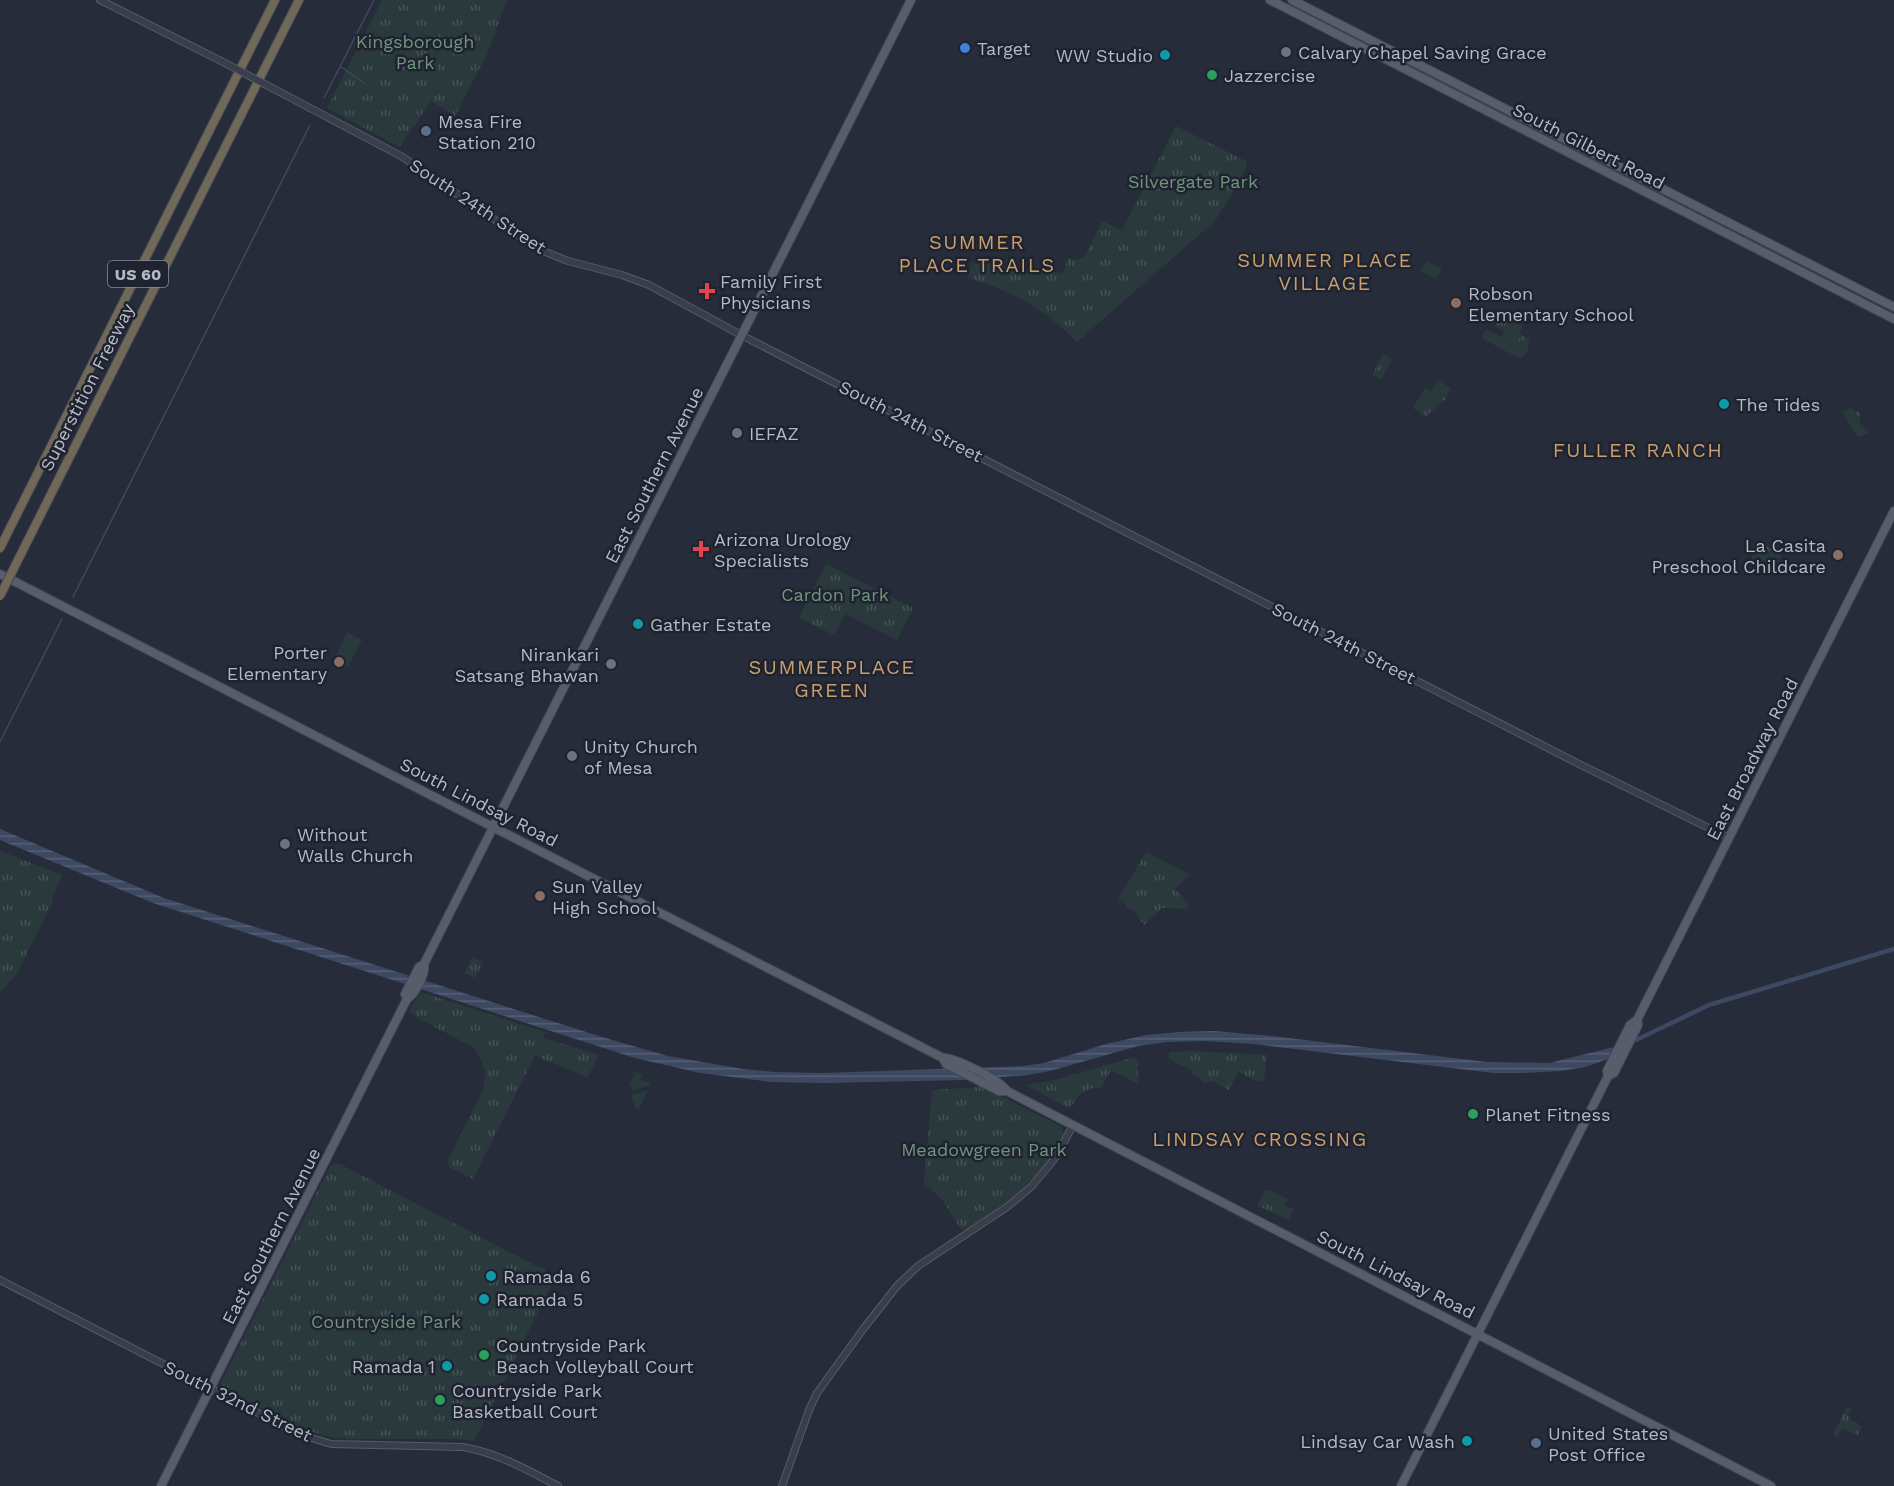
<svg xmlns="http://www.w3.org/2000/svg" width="1894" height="1486" font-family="'Work Sans',sans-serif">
	<defs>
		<pattern id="park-tufts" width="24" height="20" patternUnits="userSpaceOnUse" patternTransform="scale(1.5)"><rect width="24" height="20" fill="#29393c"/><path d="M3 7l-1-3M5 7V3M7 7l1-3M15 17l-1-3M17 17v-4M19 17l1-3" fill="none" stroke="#465457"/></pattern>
		<pattern id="water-rules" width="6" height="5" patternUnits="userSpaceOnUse" patternTransform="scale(1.5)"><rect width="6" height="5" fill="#3d4861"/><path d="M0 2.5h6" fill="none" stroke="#576076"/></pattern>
	</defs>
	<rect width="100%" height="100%" fill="#262c3a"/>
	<g fill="#29393c">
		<path d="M 1426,261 L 1442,269 L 1436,279 L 1420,271 Z"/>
		<path d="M 1506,327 L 1521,335 L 1511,354 L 1481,338 L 1486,329 L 1501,337 Z"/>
		<path d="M 1437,380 L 1451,388 L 1446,399 L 1431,391 Z"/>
		<path d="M 347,632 L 362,640 L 348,667 L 334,659 Z"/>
		<path d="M 631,1071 L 642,1074 L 640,1080 L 650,1082 L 649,1085 L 633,1091 L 629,1083 L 635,1075 Z"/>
		<path d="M 648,1090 L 639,1110 L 635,1108 L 631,1095 Z"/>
	</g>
	<g fill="url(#park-tufts)">
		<path d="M 382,0 L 507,0 L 487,54 L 455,116 L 431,101 L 400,147 L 327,108 Z"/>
		<path d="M 1176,126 L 1246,161 L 1247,166 L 1233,193 L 1215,221 L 1077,342 C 1043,308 1014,292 968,278 L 971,263 L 1063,273 L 1068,258 L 1075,260 L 1085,256 L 1102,221 L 1122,230 Z"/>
		<path d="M 1502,311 L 1512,316 L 1510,319 L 1523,326 L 1519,334 L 1506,327 L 1504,331 L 1495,326 Z"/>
		<path d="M 1521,335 L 1529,339 C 1529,346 1528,355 1520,358 L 1511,354 Z"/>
		<path d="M 1383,354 L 1392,359 L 1381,380 L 1372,375 Z"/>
		<path d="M 1425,388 L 1446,399 L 1425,417 L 1413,408 Z"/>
		<path d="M 1851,408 L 1861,414 L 1859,422 L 1869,432 L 1860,437 L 1856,435 L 1842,412 Z"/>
		<path d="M 1760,543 L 1782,554 L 1771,574 L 1749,563 Z"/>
		<path d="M 826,564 L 913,608 L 897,640 L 845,614 L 834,635 L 799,618 Z"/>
		<path d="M 0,851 L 62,875 L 52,899 L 53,901 L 17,973 L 0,993 Z"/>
		<path d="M 1146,852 L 1190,874 L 1175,889 L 1189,904 L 1186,909 L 1162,908 L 1144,925 L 1135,913 L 1118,899 Z"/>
		<path d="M 473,957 L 483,962 L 475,978 L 464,973 Z"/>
		<path d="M 420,992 L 545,1032 L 543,1038 L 599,1055 L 587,1078 C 570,1069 553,1063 535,1056 L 473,1179 L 449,1167 L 448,1161 L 483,1090 L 485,1072 L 481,1058 L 473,1047 L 414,1016 L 409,1011 Z"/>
		<path d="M 1189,1051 L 1267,1055 L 1264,1080 L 1258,1082 L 1238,1072 L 1229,1090 L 1212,1081 L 1204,1083 L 1200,1078 L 1192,1075 L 1192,1071 L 1169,1059 L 1169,1052 Z"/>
		<path d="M 1134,1057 L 1140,1063 C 1134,1071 1141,1076 1138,1084 L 1111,1070 L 1101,1089 C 1087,1084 1076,1098 1070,1109 L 1026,1085 L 1055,1080 Z"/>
		<path d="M 980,1085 L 1060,1126 L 1064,1132 C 1053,1170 998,1212 964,1230 L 960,1228 L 942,1200 L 924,1183 L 932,1090 L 979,1087 Z"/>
		<path d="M 334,1164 L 340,1164 L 556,1276 L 474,1441 L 456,1439 L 348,1439 L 325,1436 L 296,1426 L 222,1388 L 221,1382 L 224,1376 L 330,1167 Z"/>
		<path d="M 1265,1190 L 1270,1190 L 1288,1199 L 1285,1205 L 1294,1209 L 1288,1220 L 1257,1205 Z"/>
		<path d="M 1849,1407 L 1852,1409 L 1848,1415 L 1851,1421 L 1858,1423 L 1862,1427 L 1858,1435 L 1842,1429 L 1837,1438 L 1833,1434 L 1846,1409 Z"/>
	</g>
	<path fill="url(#water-rules)" d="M 0,829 L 164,898 L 602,1037 L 668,1056 L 743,1069 L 775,1072 L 823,1073 L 1023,1066 L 1044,1063 L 1106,1044 L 1146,1035 L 1179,1032 L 1214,1031 L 1272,1036 L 1487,1062 L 1549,1063 L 1614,1047 L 1608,1059 L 1585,1067 L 1561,1071 L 1524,1073 L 1493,1073 L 1254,1044 L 1206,1041 L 1167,1042 L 1138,1046 L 1050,1071 L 1028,1075 L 964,1080 L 826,1083 L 771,1082 L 700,1073 L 635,1058 L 153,903 L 0,840 Z"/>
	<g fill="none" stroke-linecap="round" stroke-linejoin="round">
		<g stroke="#3d4861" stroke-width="1.5">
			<path d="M 341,67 L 364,83"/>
			<path d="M 324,98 L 374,0"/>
			<path d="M 73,597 L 310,125"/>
			<path d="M 0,742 L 62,619"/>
		</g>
		<path stroke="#3d4861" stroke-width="4.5" d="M 1636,1040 L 1709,1005 L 1894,949"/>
		<defs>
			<g id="minor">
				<path d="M 100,0 L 225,63"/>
				<path d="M 274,89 L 401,156 L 538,249 L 568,261 L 622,275 L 649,285 L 741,335 L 1581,765 L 1729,838"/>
				<path d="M 0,1280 L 299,1434 L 331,1444 L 463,1447 C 498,1453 527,1470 558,1486"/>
				<path d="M 782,1486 L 809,1410 L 817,1393 L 864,1328 L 897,1286 L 918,1266 L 1007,1207 L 1031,1187 L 1056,1157 L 1073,1125"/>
			</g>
			<g id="major">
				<path d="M 1270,0 L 1894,319"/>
				<path d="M 1292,0 L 1894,307"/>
				<path d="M 0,574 L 943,1058 C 956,1058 1000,1080 1007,1091"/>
				<path d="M 407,999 L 405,994 L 419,967 L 424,964 L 911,0"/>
				<path d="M 943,1058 L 946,1064 L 952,1067 L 999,1091 L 1007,1091 L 1771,1486"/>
				<path d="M 1608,1076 L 1614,1073 L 1638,1025 L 1637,1020"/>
				<path d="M 161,1486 L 407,999 C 415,994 426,974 424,964"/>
				<path d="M 1401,1486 L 1608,1076 L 1607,1071 L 1630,1025 L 1637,1020 L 1894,511"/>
			</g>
			<g id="highway">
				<path d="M 0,548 L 275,0"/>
				<path d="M 19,558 L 299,0"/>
			</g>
		</defs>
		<use href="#minor" stroke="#575c69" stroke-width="8"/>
		<use href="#major" stroke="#424754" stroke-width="10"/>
		<use href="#highway" stroke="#454956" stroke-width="10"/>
		<use href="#minor" stroke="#393e4b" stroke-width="6"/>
		<use href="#major" stroke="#585d6b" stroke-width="8"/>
		<use href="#highway" stroke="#706957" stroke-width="8"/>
		<defs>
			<path id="minor-bridge" d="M 225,63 L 274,89"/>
			<path id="highway-bridge" d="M 0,596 L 19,558"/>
		</defs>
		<use href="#minor-bridge" stroke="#575c69" stroke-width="8" stroke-linecap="butt"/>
		<use href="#highway-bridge" stroke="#454956" stroke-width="10" stroke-linecap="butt"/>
		<use href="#minor-bridge" stroke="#393e4b" stroke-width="6"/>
		<use href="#highway-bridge" stroke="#706957" stroke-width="8"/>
	</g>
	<circle fill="#3f7fe0" stroke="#1f2330" stroke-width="2" cx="965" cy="48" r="6"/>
	<g fill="#6b7280" stroke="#1f2330" stroke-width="2">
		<circle cx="1286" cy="52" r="6"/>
		<circle cx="737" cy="433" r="6"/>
		<circle cx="611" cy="664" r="6"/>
		<circle cx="572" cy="756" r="6"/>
		<circle cx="285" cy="844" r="6"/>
	</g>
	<g fill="#0f9aa8" stroke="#1f2330" stroke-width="2">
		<circle cx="1165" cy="55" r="6"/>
		<circle cx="1724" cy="404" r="6"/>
		<circle cx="638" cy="624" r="6"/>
		<circle cx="491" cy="1276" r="6"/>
		<circle cx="484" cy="1299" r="6"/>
		<circle cx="447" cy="1366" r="6"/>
		<circle cx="1467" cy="1441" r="6"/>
	</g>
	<g fill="#2e9e5b" stroke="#1f2330" stroke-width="2">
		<circle cx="1212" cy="75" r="6"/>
		<circle cx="1473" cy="1114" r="6"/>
		<circle cx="484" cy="1355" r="6"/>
		<circle cx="440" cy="1400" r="6"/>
	</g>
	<g fill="#5c6f8a" stroke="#1f2330" stroke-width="2">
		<circle cx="426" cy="131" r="6"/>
		<circle cx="1536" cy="1443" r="6"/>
	</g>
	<g fill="#e0444e" stroke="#1f2330" stroke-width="2">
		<path d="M704 282h6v6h6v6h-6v6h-6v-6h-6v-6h6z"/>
		<path d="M698 540h6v6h6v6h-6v6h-6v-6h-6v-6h6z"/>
	</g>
	<g fill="#8d6e63" stroke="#1f2330" stroke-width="2">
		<circle cx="1456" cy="303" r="6"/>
		<circle cx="1838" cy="555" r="6"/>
		<circle cx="339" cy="662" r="6"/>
		<circle cx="540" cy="896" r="6"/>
	</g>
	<g text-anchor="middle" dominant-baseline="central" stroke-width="5" stroke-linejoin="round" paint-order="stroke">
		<rect fill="#1f2330" stroke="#888d99" stroke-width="1.5" x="108" y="261" width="60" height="26" rx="4.5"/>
		<g font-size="16" font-weight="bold" fill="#b5bac6">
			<text x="138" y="274">US 60</text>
		</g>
		<g font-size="18" fill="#6f957c" stroke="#1f2330">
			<text x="415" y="41">Kingsborough<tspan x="415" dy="21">Park</tspan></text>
			<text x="1193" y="181">Silvergate Park</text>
			<text x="835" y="594">Cardon Park</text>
			<text x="984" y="1149">Meadowgreen Park</text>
			<text x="386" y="1321">Countryside Park</text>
		</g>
		<g font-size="18" fill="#b5bac6" stroke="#1f2330" text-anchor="start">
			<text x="977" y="48">Target</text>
			<text x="1298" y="52">Calvary Chapel Saving Grace</text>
			<text x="1153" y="55" text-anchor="end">WW Studio</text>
			<text x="1224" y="75">Jazzercise</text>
			<text x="438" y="121">Mesa Fire<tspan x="438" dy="21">Station 210</tspan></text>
			<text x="720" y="281">Family First<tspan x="720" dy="21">Physicians</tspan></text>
			<text x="1468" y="293">Robson<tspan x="1468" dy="21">Elementary School</tspan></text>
			<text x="1736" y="404">The Tides</text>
			<text x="749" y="433">IEFAZ</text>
			<text x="714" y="539">Arizona Urology<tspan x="714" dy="21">Specialists</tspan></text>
			<text x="1826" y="545" text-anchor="end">La Casita<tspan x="1826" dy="21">Preschool Childcare</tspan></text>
			<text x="650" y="624">Gather Estate</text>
			<text x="327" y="652" text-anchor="end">Porter<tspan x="327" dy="21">Elementary</tspan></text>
			<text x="599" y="654" text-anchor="end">Nirankari<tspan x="599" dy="21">Satsang Bhawan</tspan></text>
			<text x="584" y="746">Unity Church<tspan x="584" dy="21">of Mesa</tspan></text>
			<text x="297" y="834">Without<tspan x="297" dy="21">Walls Church</tspan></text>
			<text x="552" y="886">Sun Valley<tspan x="552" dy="21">High School</tspan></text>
			<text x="1485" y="1114">Planet Fitness</text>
			<text x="503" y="1276">Ramada 6</text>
			<text x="496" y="1299">Ramada 5</text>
			<text x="496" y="1345">Countryside Park<tspan x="496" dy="21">Beach Volleyball Court</tspan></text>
			<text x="435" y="1366" text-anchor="end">Ramada 1</text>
			<text x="452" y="1390">Countryside Park<tspan x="452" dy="21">Basketball Court</tspan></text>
			<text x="1548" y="1433">United States<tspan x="1548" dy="21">Post Office</tspan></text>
			<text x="1455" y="1441" text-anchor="end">Lindsay Car Wash</text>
		</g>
		<g font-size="18" fill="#b5bac6" stroke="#1f2330">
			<text transform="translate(1589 146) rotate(27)">South Gilbert Road</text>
			<text transform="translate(478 206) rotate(33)">South 24th Street</text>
			<text transform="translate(87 387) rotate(-63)">Superstition Freeway</text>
			<text transform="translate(911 421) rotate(27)">South 24th Street</text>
			<text transform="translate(654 475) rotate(-63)">East Southern Avenue</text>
			<text transform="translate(1344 643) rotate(27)">South 24th Street</text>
			<text transform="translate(1752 759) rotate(-63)">East Broadway Road</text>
			<text transform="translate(479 802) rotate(27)">South Lindsay Road</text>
			<text transform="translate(271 1236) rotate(-63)">East Southern Avenue</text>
			<text transform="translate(1396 1274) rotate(27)">South Lindsay Road</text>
			<text transform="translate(238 1401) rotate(26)">South 32nd Street</text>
		</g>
		<g font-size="20" letter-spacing="1.5" fill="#c9a06d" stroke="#1f2330">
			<text x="977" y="242">SUMMER<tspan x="977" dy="23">PLACE TRAILS</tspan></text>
			<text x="1325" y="260">SUMMER PLACE<tspan x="1325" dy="23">VILLAGE</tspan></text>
			<text x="1638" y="450">FULLER RANCH</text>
			<text x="832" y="667">SUMMERPLACE<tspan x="832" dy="23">GREEN</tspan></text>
			<text x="1260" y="1139">LINDSAY CROSSING</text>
		</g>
	</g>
</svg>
